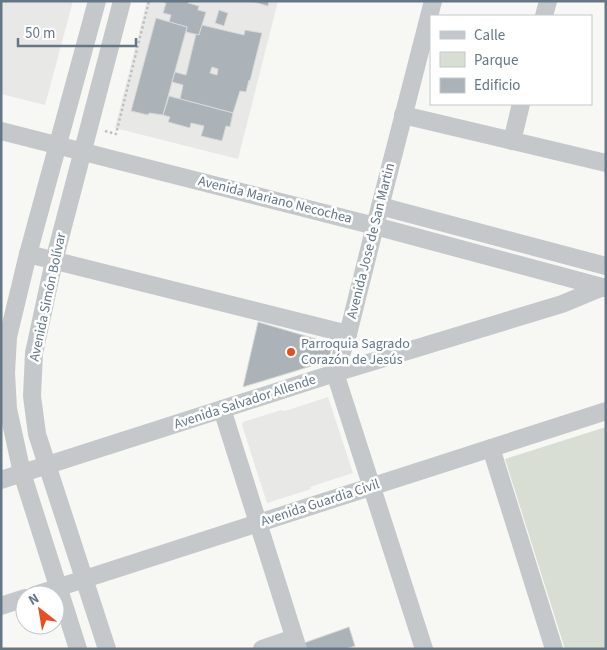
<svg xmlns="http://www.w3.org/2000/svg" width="607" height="650" font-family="'Source Sans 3',sans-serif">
	<rect width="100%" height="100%" fill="#f7f7f3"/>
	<g fill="#e8e9e7">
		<path d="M 1,1 L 73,1 L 45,105 L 1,94 Z"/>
		<path d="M 147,1 L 278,1 L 238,159 L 115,128 Z"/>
		<path d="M 328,397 L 353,473 L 310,487 L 311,489 L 267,503 L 242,425 L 243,422 L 281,410 L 285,411 Z"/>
	</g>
	<path fill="#d8ded4" d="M 606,427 L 606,649 L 565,649 L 505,459 Z"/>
	<g fill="#abb3b9" stroke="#d8d8d6" fill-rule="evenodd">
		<path d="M 164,1 L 189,1 L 188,3 L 199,6 L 198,10 L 206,12 L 199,35 L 186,32 L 187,27 L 169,22 L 171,15 L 163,13 L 166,3 L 164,3 Z"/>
		<path d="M 250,1 L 269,1 L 268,6 Z"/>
		<path d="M 219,10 L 228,13 L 224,26 L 215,23 Z"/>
		<path d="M 156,18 L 187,27 L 163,115 L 149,113 L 148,115 L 131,111 Z"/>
		<path d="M 202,25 L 244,35 L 245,30 L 262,33 L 250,81 L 249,80 L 246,92 L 240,91 L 233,113 L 180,99 L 183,85 L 172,82 L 175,72 L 186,75 L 196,34 L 199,35 ZM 212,67 L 218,69 L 217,75 L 210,73 Z"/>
		<path d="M 169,96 L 233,113 L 230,127 L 226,126 L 222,141 L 201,136 L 204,126 L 191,123 L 190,128 L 168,122 L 170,117 L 163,115 Z"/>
		<path d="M 258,322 L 333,344 L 328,361 L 243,387 Z"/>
		<path d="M 349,627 L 355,646 L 345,649 L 306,649 L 304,643 Z"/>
	</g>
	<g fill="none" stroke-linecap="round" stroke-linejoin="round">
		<path stroke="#bec0c2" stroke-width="2.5" stroke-dasharray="2.5 2.5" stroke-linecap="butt" d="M 105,131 L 116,134 L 149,1"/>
		<g stroke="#c4c8cb" stroke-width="18">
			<path d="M 544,16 L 548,1"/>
			<path d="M 403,115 L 606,163"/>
			<path d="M 1,131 L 375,226 L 606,288"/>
			<path d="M 512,141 L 521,104"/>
			<path d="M 380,206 L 606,266"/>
			<path d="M 28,254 L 348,334"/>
			<path d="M 222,409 L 298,649"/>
			<path d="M 491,448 L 554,649"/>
			<path d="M 1,480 L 335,373 L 562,304 L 603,287"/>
			<path d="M 35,595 L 606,411"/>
			<path d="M 1,606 L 25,598"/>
			<path d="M 78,649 L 22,473 L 8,409 L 6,373 L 8,337 L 28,254 L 97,1"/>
			<path d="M 107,649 L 37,434 L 32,396 L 34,353 L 54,261 L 122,1"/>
			<path d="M 262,649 L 294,638"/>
			<path d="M 424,649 L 335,373 L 348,334 L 375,226 L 433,1"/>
		</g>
	</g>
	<circle fill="#e74f23" stroke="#fff" stroke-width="2" cx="291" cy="352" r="5"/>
	<g text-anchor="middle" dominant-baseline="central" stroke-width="5" stroke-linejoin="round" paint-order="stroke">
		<g font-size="14" fill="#657785" stroke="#fff">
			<text transform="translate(275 200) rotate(14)">Avenida Mariano Necochea</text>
			<text transform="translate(371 241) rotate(-76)">Avenida Jose de San Martin</text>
			<text transform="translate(48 297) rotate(-78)">Avenida Simón Bolívar</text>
			<text transform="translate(245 402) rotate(-18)">Avenida Salvador Allende</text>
			<text transform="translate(320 503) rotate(-18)">Avenida Guardia Civil</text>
		</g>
		<g font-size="14" fill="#657785" stroke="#fff" text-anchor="start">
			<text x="301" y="344">Parroquia Sagrado<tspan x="301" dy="16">Corazón de Jesús</tspan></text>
		</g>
	</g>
	<rect width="607" height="650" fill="none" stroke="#657785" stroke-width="5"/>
	<rect x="430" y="15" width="162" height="90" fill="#ffffff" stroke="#c1c9ce"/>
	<rect x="440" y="31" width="25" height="8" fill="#c4c8cb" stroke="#c1c9ce"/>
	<text x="474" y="40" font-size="15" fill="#657785">Calle</text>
	<rect x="440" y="52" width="25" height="15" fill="#d8ded4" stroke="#c1c9ce"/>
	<text x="474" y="65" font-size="15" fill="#657785">Parque</text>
	<rect x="440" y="78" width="25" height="15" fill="#abb3b9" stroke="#c1c9ce"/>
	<text x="474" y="90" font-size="15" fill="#657785">Edificio</text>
	<g transform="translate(40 610) rotate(329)"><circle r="24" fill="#ffffff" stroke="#c1c9ce"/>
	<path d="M0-4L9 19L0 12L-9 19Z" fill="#e74f23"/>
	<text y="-8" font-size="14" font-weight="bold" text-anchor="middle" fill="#657785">N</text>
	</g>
	<path d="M18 38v8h118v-8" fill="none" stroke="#657785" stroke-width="2.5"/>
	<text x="25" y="38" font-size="15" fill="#657785" stroke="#ffffff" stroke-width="4" paint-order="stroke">50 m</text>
</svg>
